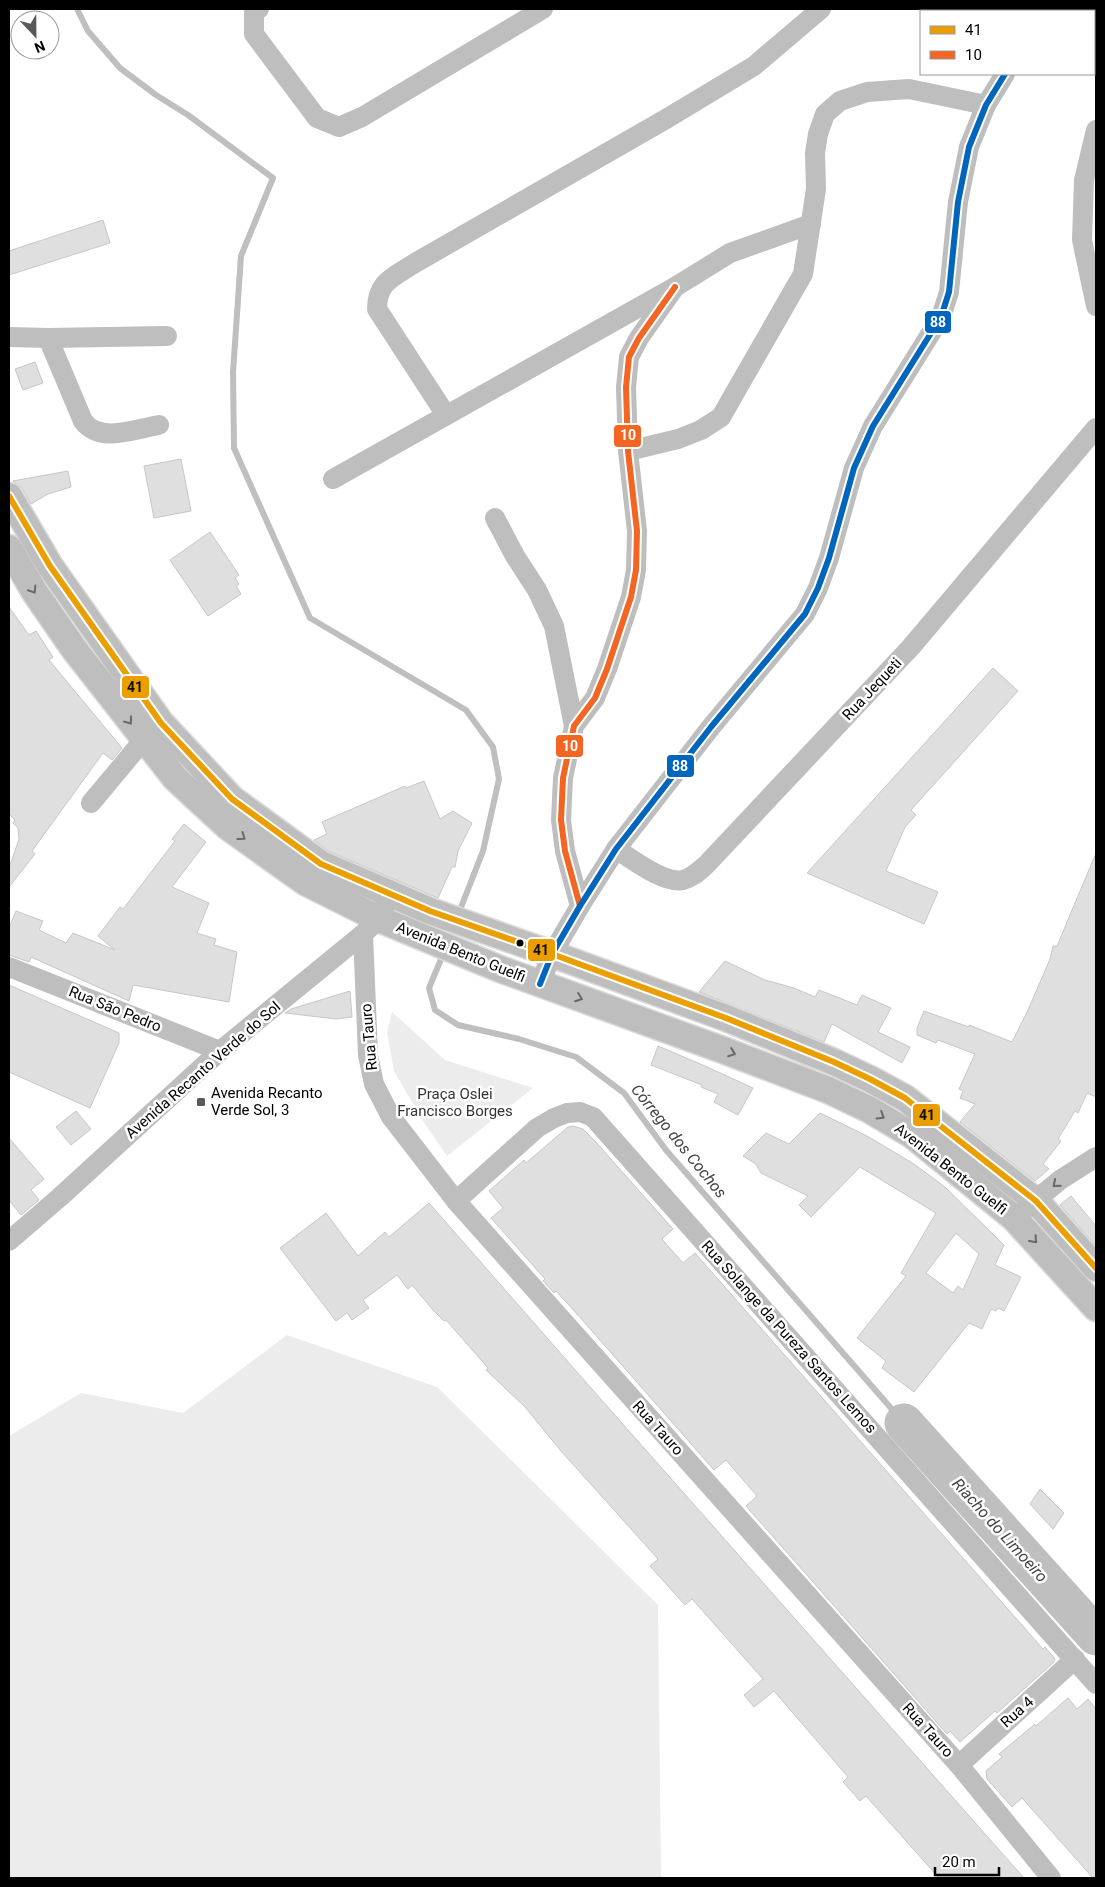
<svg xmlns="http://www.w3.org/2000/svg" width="1105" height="1887" font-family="Roboto,sans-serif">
	<rect width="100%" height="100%" fill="#fff"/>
	<g fill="#ececec">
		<path d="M 392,1012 L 445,1060 L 533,1088 L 447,1156 L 423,1121 L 394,1071 L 387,1032 Z"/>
		<path d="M 287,1335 L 437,1387 L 658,1605 L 661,1878 L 9,1878 L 9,1436 L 81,1393 L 183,1413 Z"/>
	</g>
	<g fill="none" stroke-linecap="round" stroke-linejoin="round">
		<g stroke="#bfbfbf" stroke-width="6">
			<path d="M 77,9 L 88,31 L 120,68 L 156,95 L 188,115 L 273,178 L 241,256 L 233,372 L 234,448 L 310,618 L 466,710 L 493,747 L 499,779 L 483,851 L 458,915"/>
			<path d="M 444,952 L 429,988 L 435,1010 L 458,1025 L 519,1039 L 576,1057 L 624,1093 L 666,1150 L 904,1423"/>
		</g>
		<path stroke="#bfbfbf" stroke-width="39" d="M 904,1423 L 1096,1636"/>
	</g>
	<g fill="#dfdfdf" stroke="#c7c7c7" fill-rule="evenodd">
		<path d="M 103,220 L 110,243 L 9,275 L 9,251 Z"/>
		<path d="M 35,362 L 43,383 L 23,390 L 15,369 Z"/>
		<path d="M 181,459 L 191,511 L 154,518 L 144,466 Z"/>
		<path d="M 68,471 L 71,487 L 48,494 L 31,504 L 22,488 L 13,481 Z"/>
		<path d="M 210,532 L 239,575 L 235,578 L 239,584 L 236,586 L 241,594 L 208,616 L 170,560 Z"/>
		<path d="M 9,607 L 29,635 L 36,631 L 53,657 L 49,660 L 122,748 L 112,760 L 103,753 L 32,851 L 35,854 L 9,887 L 9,868 L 19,839 L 18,828 L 13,823 L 15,820 L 9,814 Z"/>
		<path d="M 993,668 L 1018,691 L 911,810 L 916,815 L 905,827 L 886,871 L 938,892 L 924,924 L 807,873 Z"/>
		<path d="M 424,781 L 440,819 L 453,811 L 472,823 L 458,851 L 455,867 L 452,867 L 438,898 L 328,851 L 314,840 L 327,834 L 322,822 L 405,786 L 406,788 Z"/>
		<path d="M 184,824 L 206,842 L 172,887 L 209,903 L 197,933 L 216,939 L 214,945 L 237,952 L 229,1002 L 133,985 L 129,1001 L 31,957 L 29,962 L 9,955 L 9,928 L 16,911 L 43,921 L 39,930 L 66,943 L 73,933 L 115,950 L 98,936 L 120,907 L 123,909 L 175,841 L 172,839 Z"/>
		<path d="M 1096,853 L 1096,1097 L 1087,1093 L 1078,1113 L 1075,1111 L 1058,1139 L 1061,1141 L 1043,1164 L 1049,1169 L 1035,1181 L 960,1122 L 975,1104 L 960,1098 L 963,1091 L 959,1089 L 975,1054 L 938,1040 L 936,1043 L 917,1035 L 917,1028 L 924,1011 L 969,1027 L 969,1025 L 1012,1042 L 1028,1010 L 1050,959 L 1053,946 L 1057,946 Z"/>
		<path d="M 725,961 L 765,980 L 794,988 L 815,997 L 819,990 L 857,1005 L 862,995 L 891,1008 L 878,1032 L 910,1047 L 902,1063 L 832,1024 L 824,1042 L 699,992 Z"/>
		<path d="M 9,985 L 119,1033 L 119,1043 L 90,1108 L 9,1072 Z"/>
		<path d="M 350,991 L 352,1017 L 336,1019 L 285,1013 L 291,1009 Z"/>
		<path d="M 658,1046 L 705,1066 L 753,1088 L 738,1115 L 714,1102 L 718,1094 L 701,1087 L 702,1085 L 651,1065 Z"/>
		<path d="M 76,1111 L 91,1129 L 71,1145 L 56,1127 Z"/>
		<path d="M 820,1113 L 867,1136 L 914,1164 L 945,1187 L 1004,1245 L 995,1265 L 1021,1277 L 1004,1311 L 998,1308 L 996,1311 L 991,1309 L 982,1329 L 969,1323 L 914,1392 L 882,1368 L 886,1361 L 857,1338 L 906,1276 L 901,1273 L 936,1213 L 860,1167 L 811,1217 L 799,1205 L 808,1196 L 761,1173 L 756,1164 L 743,1156 L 766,1133 L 789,1144 ZM 956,1233 L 979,1254 L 963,1290 L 958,1286 L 953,1293 L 926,1273 Z"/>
		<path d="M 573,1126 L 583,1129 L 594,1140 L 673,1229 L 662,1239 L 683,1263 L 695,1253 L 1043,1649 L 1045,1647 L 1055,1659 L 1053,1663 L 997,1713 L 995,1711 L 960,1742 L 950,1731 L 947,1734 L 746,1506 L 757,1496 L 738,1474 L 726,1460 L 714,1470 L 577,1314 L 556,1291 L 554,1293 L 543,1281 L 545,1279 L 491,1218 L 503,1208 L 489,1191 L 524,1160 L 526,1163 L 568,1127 Z"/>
		<path d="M 9,1138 L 44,1179 L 31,1190 L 39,1200 L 21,1215 L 9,1200 Z"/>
		<path d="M 1071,1196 L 1096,1226 L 1096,1246 L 1060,1205 Z"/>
		<path d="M 429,1203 L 591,1388 L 1024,1878 L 939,1878 L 866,1796 L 860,1801 L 843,1782 L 848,1777 L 774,1691 L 754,1707 L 744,1695 L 763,1679 L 692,1599 L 685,1605 L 650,1566 L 658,1559 L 561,1451 L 525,1407 L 486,1370 L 488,1368 L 446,1320 L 444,1321 L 433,1310 L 412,1285 L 408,1289 L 397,1275 L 363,1300 L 369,1308 L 352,1320 L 347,1313 L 336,1321 L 280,1248 L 326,1213 L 358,1256 L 385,1232 L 389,1237 Z"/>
		<path d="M 1040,1489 L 1064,1513 L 1053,1529 L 1030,1504 Z"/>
		<path d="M 1068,1698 L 1077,1709 L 1088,1699 L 1096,1709 L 1096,1878 L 1093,1878 L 1022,1798 L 1012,1807 L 987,1779 L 986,1771 L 1002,1757 L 999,1754 L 1035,1724 L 1036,1726 Z"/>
	</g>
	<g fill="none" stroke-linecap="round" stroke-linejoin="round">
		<defs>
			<g id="major">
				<path d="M 9,496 L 50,566 L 161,723 L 232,799 L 321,864 L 430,911 L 552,954 L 726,1018 L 834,1062 L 870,1079 L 905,1098 L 1036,1201 L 1096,1268"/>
				<path d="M 9,548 L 34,591 L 74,649 L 175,778 L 228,827 L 305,882 L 379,919 L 500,969 L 723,1050 L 828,1090 L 870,1110 L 912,1135 L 1014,1218 L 1096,1308"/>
			</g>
		</defs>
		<use href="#major" stroke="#dbdbdb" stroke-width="29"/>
		<g stroke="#bebebe" stroke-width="20">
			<path d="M 259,9 L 254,12 L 254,34 L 317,118 L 339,127 L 362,117 L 543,9"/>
			<path d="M 1094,18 L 1096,24"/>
			<path d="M 1096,130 L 1084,180 L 1082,240 L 1096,306"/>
			<path d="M 9,337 L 48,338 L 83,421 C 100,444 135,429 159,425"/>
			<path d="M 48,338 L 167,336"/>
			<path d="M 446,415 L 377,309 C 377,281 394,277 415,263 L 666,119 L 754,66 L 821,9"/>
			<path d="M 628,451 L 678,439 L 701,430 L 721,417 L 733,396 L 803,274 L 816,189 L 815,153 L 818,134 L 825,114 L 840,101 L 867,92 L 909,89 L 986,105"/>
			<path d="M 333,479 L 675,287 L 730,253 L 811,224"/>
			<path d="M 495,518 L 515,556 L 537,590 L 554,626 L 574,726"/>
			<path d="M 91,803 L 136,749 L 145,741"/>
			<path d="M 616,849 C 632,859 664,884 683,880 C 692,878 699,871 706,865 L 911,647 L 1096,428"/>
			<path d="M 580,906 L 565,851 L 561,820 L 563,778 L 574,726 L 595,698 L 607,669 L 631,597 L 636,570 L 637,531 L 628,451 L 626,387 L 629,357 L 639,338 L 675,287"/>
			<path d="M 363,934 L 368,1055 L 374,1084 L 391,1117 L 456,1201 L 959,1765 L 1051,1878"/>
			<path d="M 9,967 L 220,1051"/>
			<path d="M 540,984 L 552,954 L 580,906 L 616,849 L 711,727 L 805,614 L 818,588 L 829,558 L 854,468 L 873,426 L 941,317 L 949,292 L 958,202 L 969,147 L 986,105 L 1005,74"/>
			<path d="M 456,1201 L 537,1128 L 554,1118 L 567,1113 L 580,1112 L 593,1117 L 1096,1684"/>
			<path d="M 1025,1209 L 1060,1180 L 1096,1157"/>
			<path d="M 9,1241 L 60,1197 L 220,1051 L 363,934 L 379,919 L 390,894"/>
			<path d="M 959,1765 L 1075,1659"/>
		</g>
		<use href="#major" stroke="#bebebe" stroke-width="26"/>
		<defs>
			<path id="bus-1" d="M 9,496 L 50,566 L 161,723 L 232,799 L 321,864 L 430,911 L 552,954 L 726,1018 L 834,1062 L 870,1079 L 905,1098 L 1036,1201 L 1096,1268"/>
			<path id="bus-2" d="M 580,906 L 565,851 L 561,820 L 563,778 L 574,726 L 595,698 L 607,669 L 631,597 L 636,570 L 637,531 L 628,451 L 626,387 L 629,357 L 639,338 L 675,287"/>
			<path id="bus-3" d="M 540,984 L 552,954 L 580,906 L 616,849 L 711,727 L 805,614 L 818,588 L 829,558 L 854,468 L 873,426 L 941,317 L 949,292 L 958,202 L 969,147 L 986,105 L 1005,74"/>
		</defs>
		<use href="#bus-1" stroke="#fff" stroke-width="10"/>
		<use href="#bus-2" stroke="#fff" stroke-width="10"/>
		<use href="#bus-3" stroke="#fff" stroke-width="10"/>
		<use href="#bus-1" stroke="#eb9e00" stroke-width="6"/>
		<use href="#bus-2" stroke="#f26522" stroke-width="6"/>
		<use href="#bus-3" stroke="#0065bd" stroke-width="6"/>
	</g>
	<defs><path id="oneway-chevron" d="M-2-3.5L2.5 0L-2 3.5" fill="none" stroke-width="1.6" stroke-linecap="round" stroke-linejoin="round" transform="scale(1.25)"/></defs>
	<g stroke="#686868">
		<use href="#oneway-chevron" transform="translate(33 590) rotate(58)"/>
		<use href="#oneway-chevron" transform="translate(129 721) rotate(53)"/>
		<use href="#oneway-chevron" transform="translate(242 837) rotate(36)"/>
		<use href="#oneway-chevron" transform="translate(579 998) rotate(20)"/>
		<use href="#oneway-chevron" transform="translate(732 1053) rotate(21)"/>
		<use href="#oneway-chevron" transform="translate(881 1116) rotate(32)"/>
		<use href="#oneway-chevron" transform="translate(1056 1184) rotate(140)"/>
		<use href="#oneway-chevron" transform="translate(1034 1240) rotate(48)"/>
	</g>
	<circle fill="#000" stroke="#fff" stroke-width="2" cx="520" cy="943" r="4.5"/>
	<rect fill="#595959" stroke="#fff" stroke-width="2" x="196" y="1097" width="10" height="10" rx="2.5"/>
	<g text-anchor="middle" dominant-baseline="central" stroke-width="5" stroke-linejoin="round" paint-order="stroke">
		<g font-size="15" fill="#000" stroke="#fff">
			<text transform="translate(872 689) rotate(-47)">Rua Jequeti</text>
			<text transform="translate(461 952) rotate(22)">Avenida Bento Guelfi</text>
			<text transform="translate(115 1009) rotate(22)">Rua São Pedro</text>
			<text transform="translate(369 1037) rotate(-95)">Rua Tauro</text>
			<text transform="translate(203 1070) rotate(-41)">Avenida Recanto Verde do Sol</text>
			<text transform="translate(951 1169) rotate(38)">Avenida Bento Guelfi</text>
			<text transform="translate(789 1337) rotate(48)">Rua Solange da Pureza Santos Lemos</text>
			<text transform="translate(658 1428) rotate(48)">Rua Tauro</text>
			<text transform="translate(1017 1712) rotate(-42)">Rua 4</text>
			<text transform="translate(928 1730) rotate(48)">Rua Tauro</text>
		</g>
		<g font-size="15" fill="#000" stroke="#fff" text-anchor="start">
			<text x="211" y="1093">Avenida Recanto<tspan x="211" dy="17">Verde Sol, 3</tspan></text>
		</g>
		<g font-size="15" fill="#333" stroke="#fff">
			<text x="455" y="1094">Praça Oslei<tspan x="455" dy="17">Francisco Borges</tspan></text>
		</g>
		<g font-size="16" font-style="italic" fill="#444" stroke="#fff">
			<text transform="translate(679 1141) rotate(51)">Córrego dos Cochos</text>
			<text transform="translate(1000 1530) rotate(48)">Riacho do Limoeiro</text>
		</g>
	</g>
	<g stroke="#fff" stroke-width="2">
		<rect x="924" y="310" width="28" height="24" rx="5" fill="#0065bd"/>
		<rect x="613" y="424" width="29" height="24" rx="5" fill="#f26522"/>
		<rect x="121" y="675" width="29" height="24" rx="5" fill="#eb9e00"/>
		<rect x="555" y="734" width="29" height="24" rx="5" fill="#f26522"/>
		<rect x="666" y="754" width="29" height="24" rx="5" fill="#0065bd"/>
		<rect x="527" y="938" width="29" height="24" rx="5" fill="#eb9e00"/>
		<rect x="912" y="1103" width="29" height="24" rx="5" fill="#eb9e00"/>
	</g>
	<g font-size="14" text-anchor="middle" font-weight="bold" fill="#fff">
		<text x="938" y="327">88</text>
		<text x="628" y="440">10</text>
		<text x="570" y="751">10</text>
		<text x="680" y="771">88</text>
	</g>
	<g font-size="14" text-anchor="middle" font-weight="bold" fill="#111">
		<text x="135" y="692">41</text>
		<text x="541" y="955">41</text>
		<text x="927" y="1120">41</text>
	</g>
	<rect width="1105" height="1887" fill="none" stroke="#000000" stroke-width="20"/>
	<rect x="920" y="10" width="175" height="65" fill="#ffffff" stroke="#999999"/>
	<rect x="930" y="26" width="25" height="8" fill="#eb9e00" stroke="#999999"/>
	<text x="965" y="35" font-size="15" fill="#000000">41</text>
	<rect x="930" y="51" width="25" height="8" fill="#f26522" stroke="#999999"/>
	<text x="965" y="60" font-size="15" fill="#000000">10</text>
	<g transform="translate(35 35) rotate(158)"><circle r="24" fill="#ffffff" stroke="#999999"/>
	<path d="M0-4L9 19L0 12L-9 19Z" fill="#595959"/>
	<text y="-8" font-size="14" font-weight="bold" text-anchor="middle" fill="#000000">N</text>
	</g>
	<path d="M935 1867v8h64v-8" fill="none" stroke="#000000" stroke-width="2.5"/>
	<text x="942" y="1867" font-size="15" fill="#000000" stroke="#ffffff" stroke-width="4" paint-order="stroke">20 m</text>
</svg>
